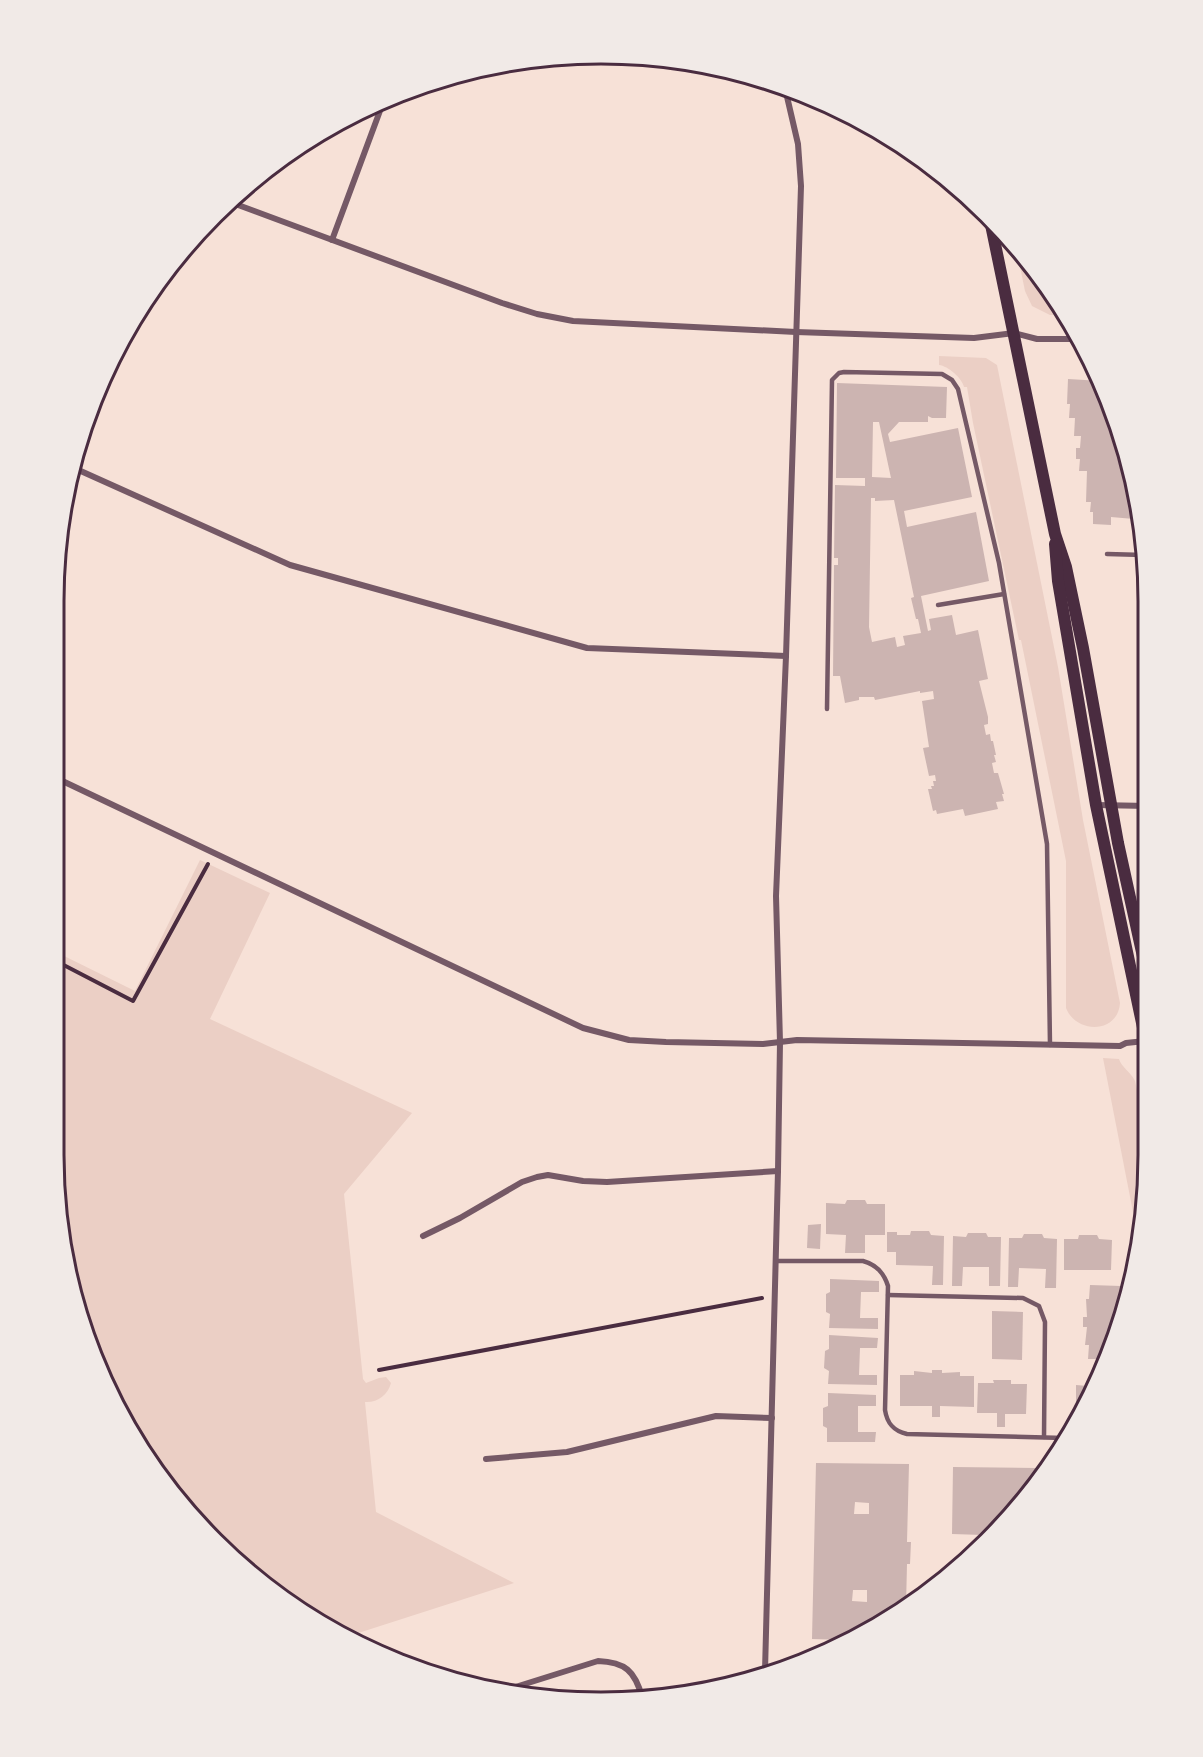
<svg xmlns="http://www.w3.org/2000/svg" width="1203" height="1757" font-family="'Exo 2',sans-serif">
	<rect width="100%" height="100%" fill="#f7e1d7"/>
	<g fill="#ebcfc5">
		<path d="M 1016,247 L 1057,297 L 1066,315 L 1050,315 L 1032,306 L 1025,291 Z"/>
		<path d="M 939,356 L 986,358 L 997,365 L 1058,667 L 1083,820 L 1120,1003 C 1118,1034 1076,1034 1066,1008 L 1066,861 L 1021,640 L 1019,640 L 973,423 L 967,387 L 964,387 C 962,378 948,366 939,365 Z"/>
		<path d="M 200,860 L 270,893 L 210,1019 L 412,1113 L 344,1194 L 363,1379 L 366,1383 L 379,1378 L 386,1377 L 391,1383 C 388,1395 377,1403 365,1402 L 376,1512 L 514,1583 L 349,1636 L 268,1590 L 146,1460 L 83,1331 L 54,1155 L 54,951 L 135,991 Z"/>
		<path d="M 1103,1058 L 1119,1059 C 1121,1067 1131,1072 1135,1081 L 1149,1144 L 1140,1248 Z"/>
	</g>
	<g fill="#ccb4b1" fill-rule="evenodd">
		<path d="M 1068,379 L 1101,381 L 1107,392 L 1108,400 L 1110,400 L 1129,465 L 1128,486 L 1135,486 L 1134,519 L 1111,517 L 1111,525 L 1093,524 L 1093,512 L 1090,512 L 1091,502 L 1086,502 L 1087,471 L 1079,471 L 1080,459 L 1076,459 L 1076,448 L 1080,448 L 1081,436 L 1074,436 L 1075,418 L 1069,418 L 1070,404 L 1067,404 Z"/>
		<path d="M 837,383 L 947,387 L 946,418 L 932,418 L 928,416 L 928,422 L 899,422 L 888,434 L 890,442 L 958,428 L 972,497 L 904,511 L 907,527 L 976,512 L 989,581 L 921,596 L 928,631 L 931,630 L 929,619 L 952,615 L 956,635 L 978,630 L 988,679 L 979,681 L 988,717 L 988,724 L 984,725 L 986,735 L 990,734 L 991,741 L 993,741 L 996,755 L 994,755 L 996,762 L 992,763 L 994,773 L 998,773 L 1004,794 L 1002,794 L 1004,801 L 996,802 L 998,809 L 965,816 L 963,809 L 937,814 L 936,810 L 933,811 L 928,789 L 932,789 L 931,786 L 934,786 L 933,781 L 936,781 L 935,775 L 929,776 L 923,748 L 929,747 L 922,701 L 934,699 L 933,691 L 920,693 L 920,691 L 875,700 L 874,697 L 859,697 L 859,700 L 845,703 L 840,676 L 833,676 L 834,565 L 838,565 L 838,558 L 834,558 L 835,485 L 865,486 L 865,478 L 836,478 ZM 873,422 L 879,422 L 891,478 L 872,477 ZM 871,498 L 875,498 L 875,501 L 894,500 L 914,597 L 911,598 L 916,619 L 918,619 L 921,633 L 903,636 L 905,645 L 897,647 L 895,637 L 872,642 L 869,627 Z"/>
		<path d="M 1138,737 L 1149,738 L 1149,774 L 1138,773 Z"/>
		<path d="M 847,1200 L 865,1200 L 867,1204 L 885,1204 L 885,1235 L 865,1235 L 865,1253 L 845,1253 L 846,1235 L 826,1234 L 826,1203 L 845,1204 Z"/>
		<path d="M 821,1224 L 820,1249 L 807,1248 L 808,1225 Z"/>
		<path d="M 911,1231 L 929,1231 L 931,1235 L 944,1236 L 943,1285 L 932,1285 L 933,1266 L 896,1265 L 896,1252 L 887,1252 L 887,1232 L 897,1232 L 897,1235 L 910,1235 Z"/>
		<path d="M 968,1233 L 986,1233 L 988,1237 L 1001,1237 L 1000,1286 L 989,1286 L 989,1267 L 963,1267 L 962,1286 L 952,1286 L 953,1236 L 966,1237 Z"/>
		<path d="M 1024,1234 L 1042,1234 L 1044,1238 L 1057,1239 L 1056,1288 L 1045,1288 L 1046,1269 L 1019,1268 L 1018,1287 L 1008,1287 L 1009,1238 L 1022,1238 Z"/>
		<path d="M 1079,1235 L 1097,1235 L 1099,1239 L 1112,1240 L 1111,1270 L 1064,1270 L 1064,1239 L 1078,1239 Z"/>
		<path d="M 830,1279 L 879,1281 L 879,1292 L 861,1292 L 860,1318 L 878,1318 L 878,1329 L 829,1328 L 830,1314 L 826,1312 L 826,1294 L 830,1292 Z"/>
		<path d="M 1090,1285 L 1121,1286 L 1120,1316 L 1106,1359 L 1088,1359 L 1089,1345 L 1085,1345 L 1087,1327 L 1083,1327 L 1083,1317 L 1087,1317 L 1086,1299 L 1089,1299 Z"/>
		<path d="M 992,1311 L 1023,1312 L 1022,1360 L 992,1359 Z"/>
		<path d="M 829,1335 L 878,1338 L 877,1348 L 860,1348 L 859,1375 L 877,1375 L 877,1385 L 828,1384 L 829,1371 L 824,1368 L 825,1351 L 829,1349 Z"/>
		<path d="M 932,1370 L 942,1370 L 942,1373 L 960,1372 L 960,1376 L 974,1376 L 974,1407 L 940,1406 L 940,1417 L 932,1417 L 932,1406 L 900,1406 L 900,1375 L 914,1375 L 914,1371 L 932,1373 Z"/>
		<path d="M 993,1380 L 1011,1380 L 1011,1384 L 1027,1384 L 1026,1414 L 1005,1414 L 1005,1427 L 997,1427 L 997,1413 L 977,1413 L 978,1383 L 994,1383 Z"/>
		<path d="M 1089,1382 L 1098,1382 L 1092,1398 L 1080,1415 L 1076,1415 L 1076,1385 L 1088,1386 Z"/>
		<path d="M 828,1393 L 876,1395 L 876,1406 L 858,1406 L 858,1432 L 876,1432 L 875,1442 L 827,1442 L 827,1428 L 823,1426 L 823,1408 L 828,1406 Z"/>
		<path d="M 816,1463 L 909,1464 L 907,1542 L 911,1542 L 910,1564 L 907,1564 L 906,1606 L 875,1630 L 848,1640 L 812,1639 ZM 855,1502 L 869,1503 L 869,1514 L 854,1514 ZM 853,1590 L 867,1590 L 867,1602 L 852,1601 Z"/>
		<path d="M 953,1467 L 1037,1468 L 1037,1476 L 992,1539 L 983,1538 L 983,1535 L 952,1534 Z"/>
	</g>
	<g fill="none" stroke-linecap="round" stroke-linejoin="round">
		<g stroke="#4a2c40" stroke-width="4">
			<path d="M 54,960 L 133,1001 L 208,864"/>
			<path d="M 379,1370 L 762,1298"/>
		</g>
		<g stroke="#755966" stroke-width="4.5">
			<path d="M 1107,554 L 1144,555"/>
			<path d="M 938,605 L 1004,594"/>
			<path d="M 827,709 L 832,380 L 839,373 L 844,372 L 942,374 L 952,380 L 958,389 L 999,563 L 1047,844 L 1050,1045"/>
			<path d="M 776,1261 L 863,1261 C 877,1265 884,1273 888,1286 L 885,1410 C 887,1423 893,1431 907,1434 L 1064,1438"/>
			<path d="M 888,1295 L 1023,1298 L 1039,1306 L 1045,1322 L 1044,1437"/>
		</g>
		<g stroke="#755966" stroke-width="6">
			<path d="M 230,202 L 502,303 L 537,314 L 573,321 L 796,332 L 974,338 L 1014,333 L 1037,339 L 1079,339"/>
			<path d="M 332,240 L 384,100"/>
			<path d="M 74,468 L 290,565 L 587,648 L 786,656"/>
			<path d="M 54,777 L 583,1028 L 629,1040 L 666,1042 L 763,1044 L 797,1040 L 1120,1046 L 1126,1043 L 1145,1041"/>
			<path d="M 1096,805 L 1149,806"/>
			<path d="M 423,1236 L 460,1218 L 522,1182 L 537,1177 L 548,1175 L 583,1181 L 607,1182 L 778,1171"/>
			<path d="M 486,1459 L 567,1452 L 716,1416 L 772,1418"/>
			<path d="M 765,1671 L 778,1171 L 780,1042 L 776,896 L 786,656 L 801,186 L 798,144 L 785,88"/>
			<path d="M 509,1689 L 598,1661 C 625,1662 635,1671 642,1697"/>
		</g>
		<g stroke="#4a2c40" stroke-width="12">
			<path d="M 989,215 L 1055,534 L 1066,567 L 1083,648 L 1118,843 L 1149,984"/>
			<path d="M 1055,544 L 1058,581 L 1096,805 L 1149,1056"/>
		</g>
	</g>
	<path d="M0 0H1203V1757H0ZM601 64H601A537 537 0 0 1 1138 601V1155A537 537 0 0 1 601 1692H601A537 537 0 0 1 64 1155V601A537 537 0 0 1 601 64Z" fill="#f1eae7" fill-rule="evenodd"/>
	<path fill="none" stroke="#4a2c40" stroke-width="3" d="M601 64H601A537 537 0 0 1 1138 601V1155A537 537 0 0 1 601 1692H601A537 537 0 0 1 64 1155V601A537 537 0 0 1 601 64Z"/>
</svg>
